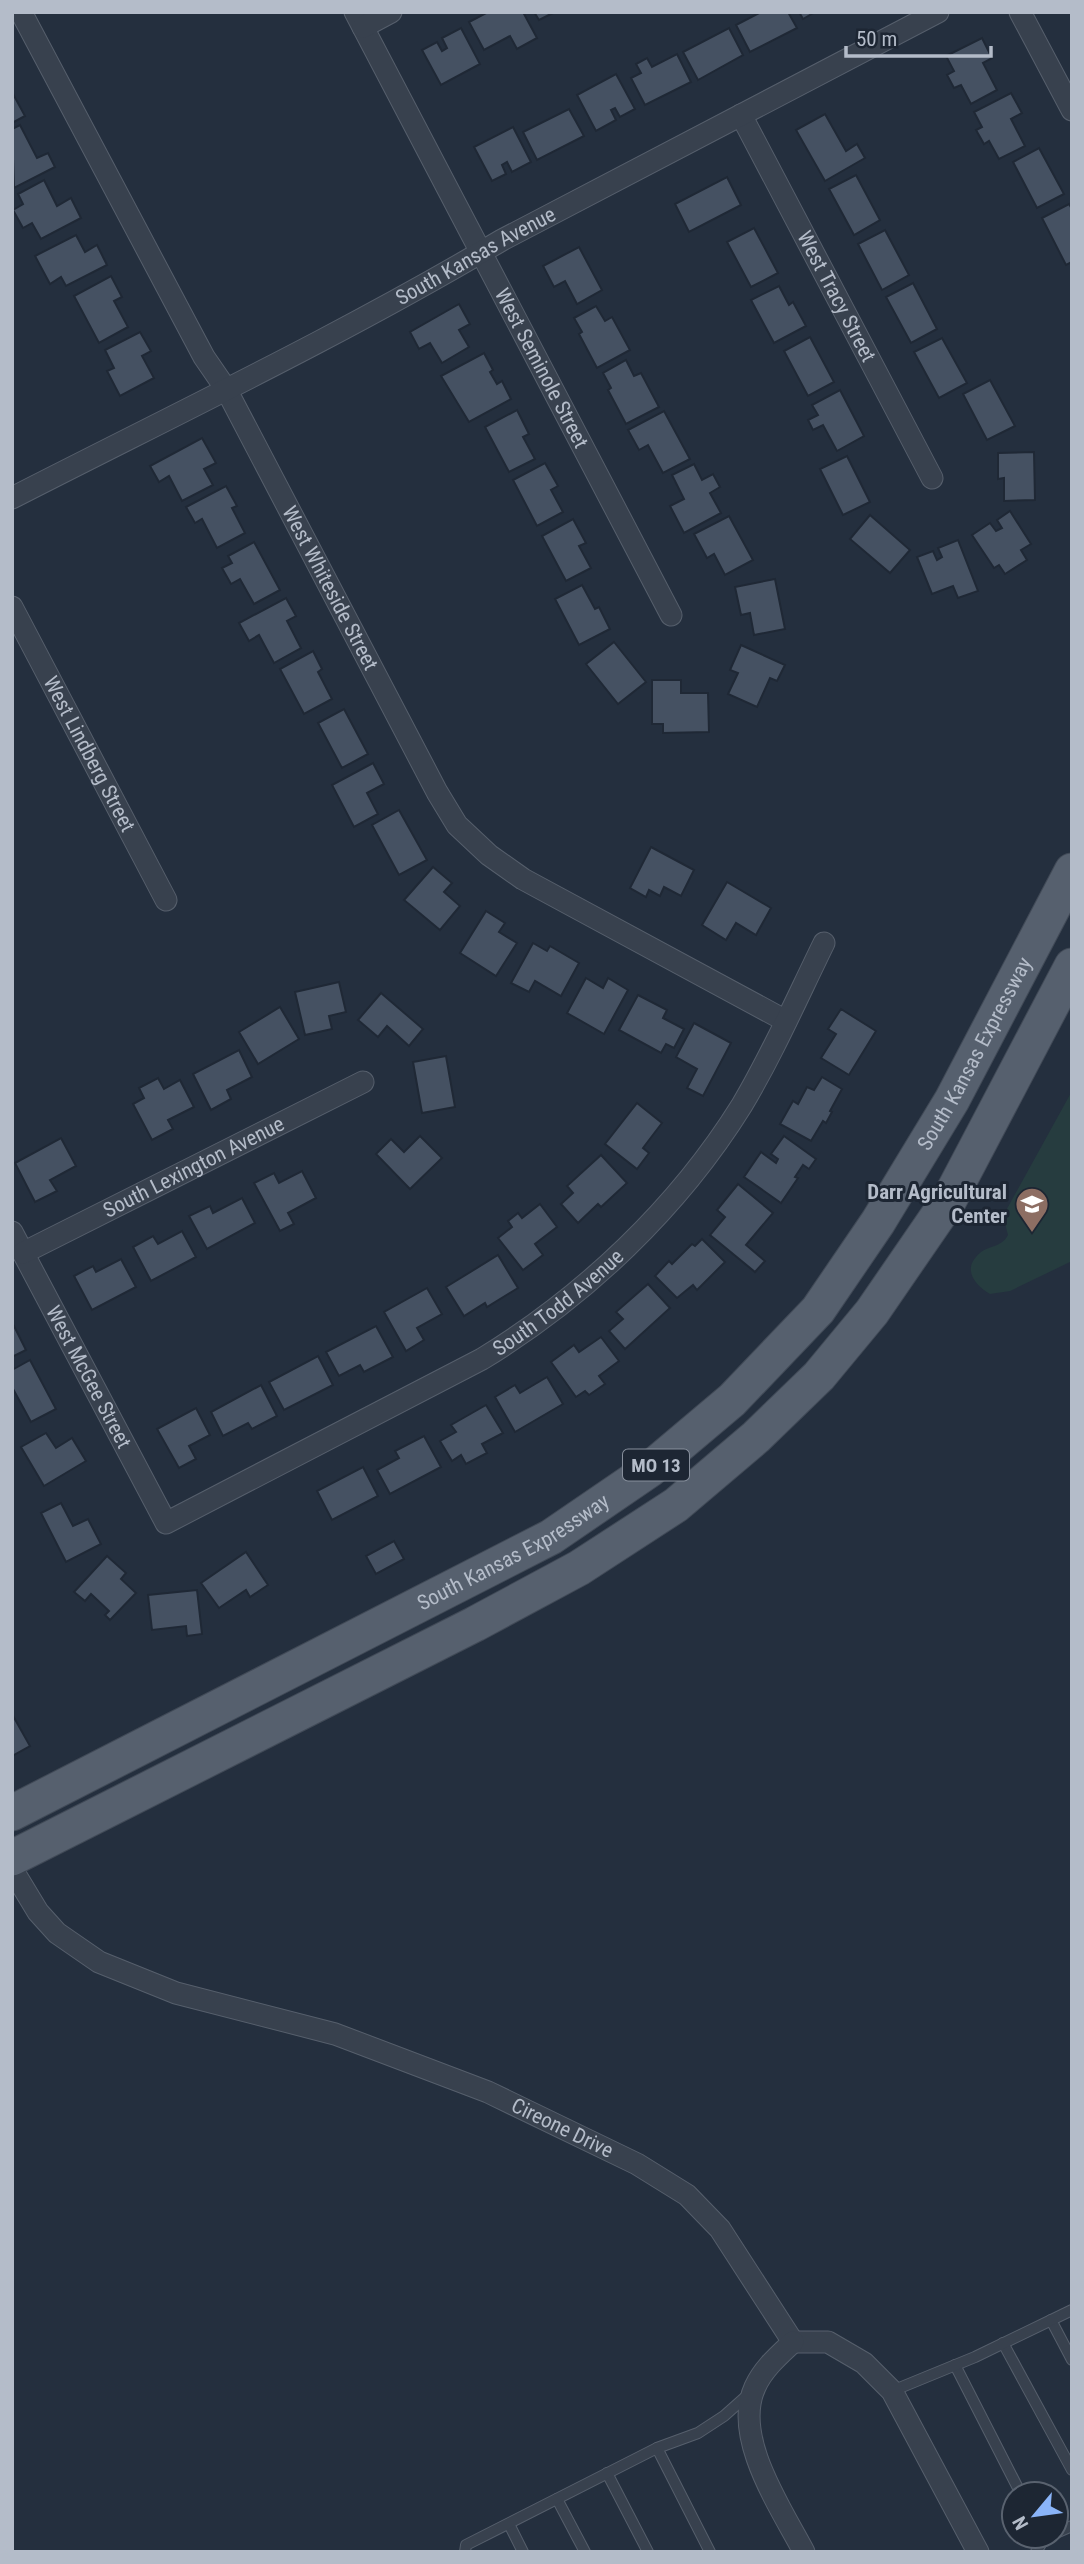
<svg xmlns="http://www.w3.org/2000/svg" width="1084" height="2564" font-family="'Roboto Condensed',sans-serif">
	<rect width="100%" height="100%" fill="#242f3e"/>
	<path fill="#263c3f" d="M 1072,1091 L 1072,1261 L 1010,1291 L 990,1294 C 975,1285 961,1269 980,1253 C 989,1245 1001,1248 1008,1235 L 1003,1216 Z"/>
	<g fill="#455162" stroke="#1f2835" stroke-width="2">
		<path d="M 488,12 L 523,12 L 537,38 L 517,49 L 510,36 L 484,50 L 469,22 Z"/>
		<path d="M 534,12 L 555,12 L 539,20 Z"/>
		<path d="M 761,12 L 788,12 L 797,28 L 750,52 L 736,25 Z"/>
		<path d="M 799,12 L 815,12 L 803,19 Z"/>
		<path d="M 461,28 L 480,64 L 441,85 L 422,50 L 437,42 L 442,51 L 447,48 L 442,38 Z"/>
		<path d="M 729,28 L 743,55 L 698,80 L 683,52 Z"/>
		<path d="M 982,38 L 992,58 L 983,63 L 997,90 L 971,104 L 961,85 L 954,88 L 947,75 L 954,71 L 946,56 Z"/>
		<path d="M 677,54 L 691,82 L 645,105 L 631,78 L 641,73 L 636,64 L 647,58 L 652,67 Z"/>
		<path d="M 616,74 L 635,109 L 620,117 L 615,108 L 611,110 L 616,120 L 596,131 L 577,95 Z"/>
		<path d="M 12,92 L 25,116 L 12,123 Z"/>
		<path d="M 1011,93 L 1022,113 L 1011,119 L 1025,146 L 999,159 L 989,141 L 984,144 L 976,130 L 982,127 L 974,112 Z"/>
		<path d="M 569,109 L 584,136 L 537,160 L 523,132 Z"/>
		<path d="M 825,114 L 846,151 L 857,144 L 865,158 L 825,181 L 796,130 Z"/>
		<path d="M 20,125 L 37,158 L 48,153 L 55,167 L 14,188 L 12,129 Z"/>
		<path d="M 513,127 L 531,162 L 512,172 L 507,162 L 502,165 L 506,174 L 492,181 L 474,147 Z"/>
		<path d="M 1039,148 L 1064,194 L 1037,208 L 1013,162 Z"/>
		<path d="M 856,175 L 880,220 L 854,235 L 829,189 Z"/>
		<path d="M 727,177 L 741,205 L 689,232 L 675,204 Z"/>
		<path d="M 44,180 L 57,206 L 71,198 L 81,218 L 41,239 L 32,223 L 23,228 L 13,210 L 23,204 L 18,194 Z"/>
		<path d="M 1069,204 L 1072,209 L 1072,262 L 1066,265 L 1042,218 Z"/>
		<path d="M 754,228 L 778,273 L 751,287 L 727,242 Z"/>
		<path d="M 885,230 L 909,275 L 882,290 L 858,244 Z"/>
		<path d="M 76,235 L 85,252 L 97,245 L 107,265 L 66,286 L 61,277 L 50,284 L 35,256 Z"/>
		<path d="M 579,247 L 602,290 L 577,304 L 565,281 L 554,287 L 543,266 Z"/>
		<path d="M 111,276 L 122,297 L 114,301 L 128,327 L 99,343 L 74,296 Z"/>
		<path d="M 913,283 L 937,329 L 911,343 L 886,297 Z"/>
		<path d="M 779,286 L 789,305 L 793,302 L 806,326 L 774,343 L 751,300 Z"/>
		<path d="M 459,304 L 470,324 L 459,330 L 469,347 L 442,363 L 430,343 L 419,349 L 410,332 Z"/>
		<path d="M 596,306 L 605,321 L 612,317 L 630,350 L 597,368 L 579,334 L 582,332 L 574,318 Z"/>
		<path d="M 140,332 L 151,351 L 142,356 L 154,378 L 120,396 L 107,371 L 114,368 L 105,350 Z"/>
		<path d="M 810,337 L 834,382 L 808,396 L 784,351 Z"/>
		<path d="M 942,338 L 967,383 L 939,398 L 914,352 Z"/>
		<path d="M 484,353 L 493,370 L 490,372 L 497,384 L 502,381 L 511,399 L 469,422 L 441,376 Z"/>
		<path d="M 626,360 L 634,376 L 641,373 L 659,407 L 626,424 L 608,390 L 611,388 L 603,373 Z"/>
		<path d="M 990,380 L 1015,426 L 987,440 L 963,394 Z"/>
		<path d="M 840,390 L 864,436 L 837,451 L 823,425 L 813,430 L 808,420 L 818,415 L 812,405 Z"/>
		<path d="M 517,410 L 529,434 L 523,437 L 535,459 L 509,472 L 485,427 Z"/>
		<path d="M 664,411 L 690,459 L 663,473 L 648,445 L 639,450 L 628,430 Z"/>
		<path d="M 202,438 L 216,463 L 204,469 L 213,485 L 182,501 L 169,476 L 159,482 L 150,466 Z"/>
		<path d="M 1034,452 L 1035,500 L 1004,501 L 1004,478 L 998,479 L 998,453 Z"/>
		<path d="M 847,456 L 870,502 L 843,515 L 820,469 Z"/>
		<path d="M 545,463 L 558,486 L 551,490 L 563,512 L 537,526 L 513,480 Z"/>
		<path d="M 694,464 L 702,480 L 713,474 L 720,487 L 710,493 L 721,513 L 684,533 L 670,506 L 684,499 L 672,475 Z"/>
		<path d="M 226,486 L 237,506 L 232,508 L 245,533 L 217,548 L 202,519 L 195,523 L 186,507 Z"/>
		<path d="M 1010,511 L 1031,544 L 1021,550 L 1027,560 L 1005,574 L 999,565 L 994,568 L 972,535 L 990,523 L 996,531 L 1002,528 L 997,520 Z"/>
		<path d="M 870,515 L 910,550 L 890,573 L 850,539 Z"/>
		<path d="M 729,516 L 753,560 L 725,575 L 714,554 L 707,558 L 694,534 Z"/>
		<path d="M 573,519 L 586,543 L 579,546 L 591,568 L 566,581 L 542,536 Z"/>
		<path d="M 958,540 L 978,591 L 958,598 L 953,586 L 932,594 L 917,557 L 933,551 L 937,560 L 942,557 L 938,548 Z"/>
		<path d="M 254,542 L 280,590 L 254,604 L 240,579 L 231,584 L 222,568 L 232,563 L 228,556 Z"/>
		<path d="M 775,579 L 785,629 L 754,635 L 750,613 L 741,615 L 735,587 Z"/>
		<path d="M 582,585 L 595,609 L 599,607 L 610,629 L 579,645 L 555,599 Z"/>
		<path d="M 286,598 L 296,616 L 287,621 L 301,648 L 274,663 L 259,635 L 249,641 L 239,623 Z"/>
		<path d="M 614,642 L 646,682 L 618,704 L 586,664 Z"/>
		<path d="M 741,645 L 785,665 L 777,681 L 770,678 L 757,707 L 728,694 L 738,673 L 730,670 Z"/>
		<path d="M 313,651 L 322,669 L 318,672 L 332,699 L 304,714 L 280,669 Z"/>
		<path d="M 652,680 L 681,680 L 681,693 L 708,693 L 709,732 L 663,733 L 663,724 L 652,724 Z"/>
		<path d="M 344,709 L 368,754 L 342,768 L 318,723 Z"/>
		<path d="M 373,763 L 384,784 L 367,793 L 378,814 L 354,827 L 332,785 Z"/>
		<path d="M 399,810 L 427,860 L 399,875 L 372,825 Z"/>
		<path d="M 651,847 L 694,870 L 681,896 L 664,887 L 660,896 L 649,890 L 646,897 L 630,888 Z"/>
		<path d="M 433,867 L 452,883 L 444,892 L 460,906 L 440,930 L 404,900 Z"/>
		<path d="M 727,882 L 771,908 L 756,935 L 736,923 L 726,940 L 702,925 Z"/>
		<path d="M 486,911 L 505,923 L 499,932 L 517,943 L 496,976 L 460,953 Z"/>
		<path d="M 533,943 L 547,951 L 550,946 L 579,963 L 561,996 L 535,981 L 529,992 L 511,983 Z"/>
		<path d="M 586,978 L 603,988 L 608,978 L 628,990 L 604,1034 L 567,1013 Z"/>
		<path d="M 339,982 L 346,1012 L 329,1016 L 332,1029 L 305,1035 L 295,992 Z"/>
		<path d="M 381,993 L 423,1029 L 409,1046 L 387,1026 L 378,1037 L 358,1020 Z"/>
		<path d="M 638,995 L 667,1010 L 663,1018 L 684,1029 L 674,1048 L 666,1044 L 661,1053 L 619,1030 Z"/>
		<path d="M 280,1007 L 299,1039 L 258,1064 L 239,1032 Z"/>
		<path d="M 841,1009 L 876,1031 L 849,1075 L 821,1058 L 836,1034 L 828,1029 Z"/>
		<path d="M 694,1023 L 731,1043 L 703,1096 L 687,1088 L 697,1069 L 676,1057 Z"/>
		<path d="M 239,1050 L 252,1077 L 227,1090 L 231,1099 L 211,1110 L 193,1074 Z"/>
		<path d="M 446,1056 L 455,1107 L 422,1113 L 413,1062 Z"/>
		<path d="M 822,1077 L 842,1089 L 830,1111 L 832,1112 L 826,1123 L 823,1121 L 811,1141 L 780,1124 L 793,1101 L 798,1104 L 807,1087 L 814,1090 Z"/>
		<path d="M 158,1078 L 164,1089 L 180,1080 L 194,1107 L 168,1120 L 173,1129 L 152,1140 L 133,1104 L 144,1098 L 139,1088 Z"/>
		<path d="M 637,1103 L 662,1123 L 643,1148 L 649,1153 L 637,1169 L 605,1144 Z"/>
		<path d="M 420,1136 L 442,1158 L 410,1189 L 376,1154 L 391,1139 L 404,1152 Z"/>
		<path d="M 784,1136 L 816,1159 L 809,1169 L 803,1165 L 795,1177 L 798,1178 L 781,1203 L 744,1177 L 761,1152 L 776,1163 L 778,1159 L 771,1154 Z"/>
		<path d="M 61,1138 L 76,1166 L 50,1180 L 57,1191 L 35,1202 L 15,1163 Z"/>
		<path d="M 601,1155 L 627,1183 L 601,1207 L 598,1204 L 578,1223 L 561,1204 L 573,1193 L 567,1186 Z"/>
		<path d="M 302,1171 L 316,1198 L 288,1213 L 294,1224 L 280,1231 L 254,1183 L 274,1173 L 279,1183 Z"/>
		<path d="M 738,1184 L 773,1213 L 746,1245 L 765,1261 L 755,1272 L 710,1235 L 725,1217 L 717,1210 Z"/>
		<path d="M 242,1198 L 255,1223 L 207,1249 L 189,1216 L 210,1206 L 213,1213 Z"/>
		<path d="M 540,1204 L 557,1227 L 535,1244 L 543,1255 L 523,1270 L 498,1238 L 512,1227 L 508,1221 L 518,1213 L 522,1218 Z"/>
		<path d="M 182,1231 L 196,1257 L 151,1281 L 133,1247 L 153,1236 L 158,1244 Z"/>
		<path d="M 702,1239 L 725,1262 L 697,1290 L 693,1285 L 677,1298 L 655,1276 L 669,1261 L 672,1264 L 692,1244 L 695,1246 Z"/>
		<path d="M 498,1255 L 518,1288 L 487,1307 L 485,1303 L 464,1316 L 446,1287 Z"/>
		<path d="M 121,1259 L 136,1287 L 92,1310 L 74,1276 L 93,1266 L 96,1272 Z"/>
		<path d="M 648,1284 L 670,1308 L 625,1349 L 609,1331 L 623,1319 L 616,1312 Z"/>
		<path d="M 427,1288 L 442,1314 L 417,1328 L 424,1340 L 406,1351 L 384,1312 Z"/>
		<path d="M 14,1326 L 26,1350 L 12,1357 L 12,1327 Z"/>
		<path d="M 376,1326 L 393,1357 L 364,1372 L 360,1365 L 339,1376 L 326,1352 Z"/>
		<path d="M 601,1337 L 619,1361 L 599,1376 L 605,1384 L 589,1395 L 585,1391 L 576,1397 L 551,1362 L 574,1345 L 579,1352 Z"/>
		<path d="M 318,1356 L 333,1385 L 284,1410 L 269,1382 Z"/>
		<path d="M 30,1360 L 56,1409 L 31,1422 L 12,1387 L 12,1370 Z"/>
		<path d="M 547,1377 L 563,1404 L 515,1432 L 495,1397 L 515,1385 L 520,1393 Z"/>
		<path d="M 261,1385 L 277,1416 L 252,1429 L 248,1423 L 223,1436 L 211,1412 Z"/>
		<path d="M 486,1405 L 503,1433 L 482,1444 L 487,1453 L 466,1464 L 461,1455 L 452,1461 L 440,1441 L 456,1432 L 451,1425 Z"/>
		<path d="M 196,1408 L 210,1435 L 189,1446 L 196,1459 L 179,1468 L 157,1429 Z"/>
		<path d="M 46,1433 L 56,1448 L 72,1438 L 86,1461 L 44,1486 L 21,1447 Z"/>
		<path d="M 424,1436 L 441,1467 L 390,1494 L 377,1470 L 399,1458 L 395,1451 Z"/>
		<path d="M 363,1467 L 378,1496 L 332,1520 L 317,1491 Z"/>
		<path d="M 61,1503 L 73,1526 L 88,1519 L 101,1544 L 66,1562 L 41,1513 Z"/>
		<path d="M 394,1541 L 404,1559 L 376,1574 L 366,1556 Z"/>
		<path d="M 246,1552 L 268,1585 L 250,1597 L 246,1590 L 219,1608 L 201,1583 Z"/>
		<path d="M 107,1556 L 126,1573 L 121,1579 L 136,1593 L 110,1620 L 105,1615 L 109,1611 L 91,1594 L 85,1601 L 74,1592 Z"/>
		<path d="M 197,1590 L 202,1634 L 187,1636 L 186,1626 L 152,1630 L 148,1595 Z"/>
		<path d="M 12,1714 L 30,1746 L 12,1756 Z"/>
	</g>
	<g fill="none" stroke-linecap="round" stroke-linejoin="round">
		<defs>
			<g id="service">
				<path d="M 1051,2320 L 1072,2360"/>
				<path d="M 1003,2343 L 1072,2470"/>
				<path d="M 955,2365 L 1021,2494"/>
				<path d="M 892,2391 L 975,2357 L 1072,2310"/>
				<path d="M 607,2473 L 648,2552"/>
				<path d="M 557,2499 L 585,2552"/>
				<path d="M 509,2524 L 523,2552"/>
				<path d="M 1056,2533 L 1072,2526"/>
				<path d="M 465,2552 L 466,2545 L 657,2448"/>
				<path d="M 710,2552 L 657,2448 L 698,2433 L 724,2416 L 751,2392"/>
				<path d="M 1036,2552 L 1044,2539 L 1050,2536"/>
			</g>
			<g id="minor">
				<path id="s1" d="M 21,12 L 204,357 L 226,389 L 437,792 L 457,825 L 489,855 L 523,879 L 786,1021"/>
				<path id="s2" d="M 355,12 L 671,615"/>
				<path d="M 1020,12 L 1072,110"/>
				<path d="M 363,27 L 391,12"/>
				<path id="s3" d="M 741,115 L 932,478"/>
				<path id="s4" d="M 12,498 C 176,414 344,334 502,240 L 938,12"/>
				<path id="s5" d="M 12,607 L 166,900"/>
				<path id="s6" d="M 12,1232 L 166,1523 L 482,1359 C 585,1296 678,1208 742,1105 C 773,1053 797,998 824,943"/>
				<path id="s7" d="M 23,1253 L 363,1082"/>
				<path id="s8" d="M 12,1869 L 38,1912 L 57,1933 L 99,1962 L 176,1993 L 335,2034 L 488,2092 L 637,2164 L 687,2195 L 720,2229 L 793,2342"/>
				<path d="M 793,2342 L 828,2342 L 864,2363 L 892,2391 L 978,2552"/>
				<path d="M 793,2342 C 778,2356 763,2369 755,2387 C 732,2437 781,2508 804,2552"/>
			</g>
			<g id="primary">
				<path id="s9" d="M 12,1813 L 551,1537 L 649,1470 L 732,1400 L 818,1310 L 878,1222 L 952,1100 L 1072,871"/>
				<path d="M 12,1858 L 475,1624 L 579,1568 L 676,1505 L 756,1437 L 819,1376 L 872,1312 L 949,1200 L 1072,966"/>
			</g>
		</defs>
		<use href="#service" stroke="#565f6c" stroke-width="12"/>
		<use href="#minor" stroke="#565f6c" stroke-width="23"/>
		<use href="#primary" stroke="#414a57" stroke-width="37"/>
		<use href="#service" stroke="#38414e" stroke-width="10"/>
		<use href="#minor" stroke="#38414e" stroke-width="21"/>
		<use href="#primary" stroke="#56606e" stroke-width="35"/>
	</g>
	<defs>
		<symbol id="university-pin" viewBox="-11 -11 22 30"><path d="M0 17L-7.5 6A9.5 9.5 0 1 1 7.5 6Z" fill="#8d6e63" stroke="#1d2633"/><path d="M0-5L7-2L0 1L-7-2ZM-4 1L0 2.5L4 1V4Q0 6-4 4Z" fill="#fff"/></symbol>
	</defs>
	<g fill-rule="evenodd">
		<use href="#university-pin" x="1013" y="1185" width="38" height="52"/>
	</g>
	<g text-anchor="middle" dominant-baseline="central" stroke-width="6" stroke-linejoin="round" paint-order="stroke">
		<rect fill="#1d2633" stroke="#878f9c" stroke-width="2" x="623" y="1449.5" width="66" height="31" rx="5"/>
		<g font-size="19" font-weight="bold" fill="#b4bcc9">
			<text x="656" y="1465">MO 13</text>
		</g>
		<g font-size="21" fill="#b4bcc9" stroke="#1d2633">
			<text stroke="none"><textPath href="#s4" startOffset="523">South Kansas Avenue</textPath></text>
			<text stroke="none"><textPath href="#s3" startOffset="205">West Tracy Street</textPath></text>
			<text stroke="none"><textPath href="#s2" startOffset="402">West Seminole Street</textPath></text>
			<text stroke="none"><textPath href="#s1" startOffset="654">West Whiteside Street</textPath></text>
			<text stroke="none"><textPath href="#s5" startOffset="166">West Lindberg Street</textPath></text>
			<text stroke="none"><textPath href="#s9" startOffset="1258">South Kansas Expressway</textPath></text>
			<text stroke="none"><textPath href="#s7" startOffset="191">South Lexington Avenue</textPath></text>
			<text stroke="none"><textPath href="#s6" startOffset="780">South Todd Avenue</textPath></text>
			<text stroke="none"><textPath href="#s6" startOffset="164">West McGee Street</textPath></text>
			<text stroke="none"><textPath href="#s9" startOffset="565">South Kansas Expressway</textPath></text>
			<text stroke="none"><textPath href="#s8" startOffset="623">Cireone Drive</textPath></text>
		</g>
		<g font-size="21" font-weight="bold" fill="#b4bcc9" stroke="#1d2633" text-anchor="end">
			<text x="1007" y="1192">Darr Agricultural<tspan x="1007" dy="24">Center</tspan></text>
		</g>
	</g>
	<rect width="1084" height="2564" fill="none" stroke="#b4bcc9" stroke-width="28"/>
	<g transform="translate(1035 2515) rotate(241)"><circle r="33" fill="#1d2633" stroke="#59626f" stroke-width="2"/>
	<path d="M0-5L12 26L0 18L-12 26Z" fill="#8ab4f8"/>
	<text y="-10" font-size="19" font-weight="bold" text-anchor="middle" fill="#b4bcc9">N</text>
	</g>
	<path d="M846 46v10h145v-10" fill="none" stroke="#b4bcc9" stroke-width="3.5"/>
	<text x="856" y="46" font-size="21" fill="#b4bcc9" stroke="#1d2633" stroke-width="5" paint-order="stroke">50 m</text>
</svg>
